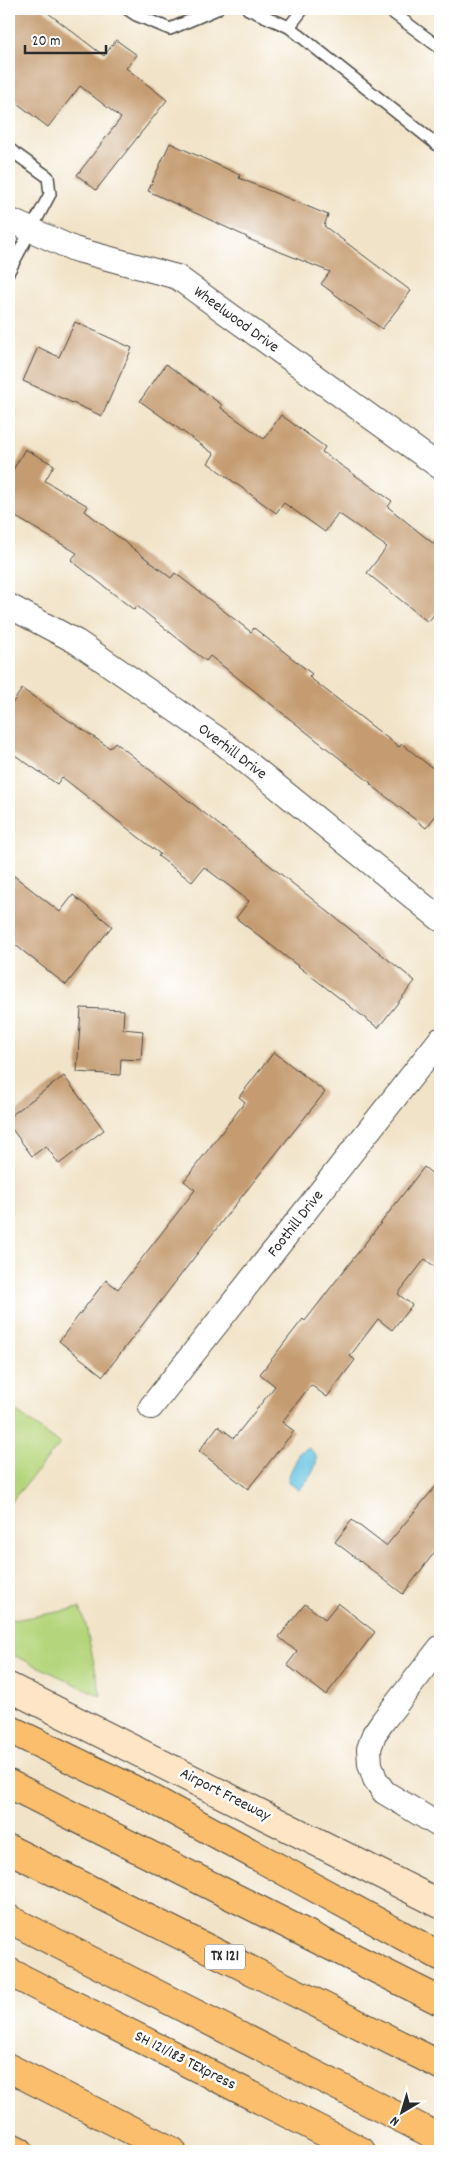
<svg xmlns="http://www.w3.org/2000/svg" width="449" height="2160" font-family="Dekko,sans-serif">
	<rect width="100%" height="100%" fill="#fff"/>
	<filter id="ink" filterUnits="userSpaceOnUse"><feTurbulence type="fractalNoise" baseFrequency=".02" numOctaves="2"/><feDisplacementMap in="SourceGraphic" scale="10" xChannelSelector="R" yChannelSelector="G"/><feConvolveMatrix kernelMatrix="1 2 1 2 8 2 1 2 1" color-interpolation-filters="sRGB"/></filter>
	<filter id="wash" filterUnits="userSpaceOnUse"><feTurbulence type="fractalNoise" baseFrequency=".0096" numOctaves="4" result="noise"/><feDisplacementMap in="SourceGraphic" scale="20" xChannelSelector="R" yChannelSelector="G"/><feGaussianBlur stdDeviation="1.12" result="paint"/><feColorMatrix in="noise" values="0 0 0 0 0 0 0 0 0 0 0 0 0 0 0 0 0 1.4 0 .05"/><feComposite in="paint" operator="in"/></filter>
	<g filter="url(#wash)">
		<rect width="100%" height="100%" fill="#f1e3c7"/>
		<g fill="#b5d57c" stroke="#708054">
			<path d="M 9,1406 L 60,1444 L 9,1504 Z"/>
			<path d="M 80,1608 L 86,1626 L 101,1696 L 9,1653 L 9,1617 L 14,1620 Z"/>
		</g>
		<path fill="#63c3e1" stroke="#477786" d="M 308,1448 C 327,1458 309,1479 299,1490 L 288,1482 C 288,1472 297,1463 298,1453 Z"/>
		<g id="blocks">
			<g fill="#c59c71">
				<path d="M 9,9 L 43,9 L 104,56 L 116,40 L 137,55 L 126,68 L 167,100 L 96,190 L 77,175 L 121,118 L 80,86 L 48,127 L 9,97 Z"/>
				<path d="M 170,143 L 240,175 L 239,178 L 328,215 L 324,226 L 411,291 L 382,329 L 321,284 L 330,272 L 246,238 L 247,237 L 148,191 Z"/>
				<path d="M 75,322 L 132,348 L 102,416 L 23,381 L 38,347 L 59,357 Z"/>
				<path d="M 166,364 L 222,405 L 221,408 L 264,439 L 281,415 L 325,447 L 322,452 L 392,501 L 388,507 L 440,549 L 440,607 L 428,622 L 367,573 L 387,547 L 338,513 L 325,532 L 284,503 L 276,513 L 208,463 L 214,454 L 140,401 Z"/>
				<path d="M 25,449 L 54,465 L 45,481 L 88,506 L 85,511 L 171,578 L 175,573 L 251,632 L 254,628 L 312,674 L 309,677 L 399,747 L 402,744 L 440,774 L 440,810 L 426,828 L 370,784 L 371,783 L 210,656 L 206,661 L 137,606 L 134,610 L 71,560 L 77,553 L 9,513 L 9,477 Z"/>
				<path d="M 22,689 L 110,748 L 115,742 L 415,981 L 378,1028 L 236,918 L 249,901 L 204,867 L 192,882 L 158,856 L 160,854 L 62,777 L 57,784 L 9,751 L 9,708 Z"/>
				<path d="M 9,872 L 60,912 L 73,895 L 112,926 L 66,985 L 9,940 Z"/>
				<path d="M 81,1008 L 124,1010 L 123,1029 L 143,1031 L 141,1060 L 121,1059 L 120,1075 L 77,1072 Z"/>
				<path d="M 274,1052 L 325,1092 L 227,1215 L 103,1376 L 59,1341 L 106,1280 L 118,1289 L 195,1190 L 184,1181 L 245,1102 L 239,1097 Z"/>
				<path d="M 64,1076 L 104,1130 L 59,1164 L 46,1146 L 32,1156 L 9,1125 L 9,1117 Z"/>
				<path d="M 424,1167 L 440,1180 L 440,1271 L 425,1259 L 398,1294 L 412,1305 L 392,1330 L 378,1319 L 350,1356 L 355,1360 L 327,1397 L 311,1385 L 282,1422 L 294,1431 L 248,1489 L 199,1451 L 218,1426 L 234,1438 L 275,1386 L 260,1374 L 303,1319 L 305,1321 Z"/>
				<path d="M 440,1481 L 440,1545 L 403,1594 L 335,1542 L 352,1520 L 386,1546 Z"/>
				<path d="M 338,1603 L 375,1632 L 326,1695 L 287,1665 L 297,1652 L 279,1637 L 305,1604 L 325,1619 Z"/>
			</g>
		</g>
	</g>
	<g filter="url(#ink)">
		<use href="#blocks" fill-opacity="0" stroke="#494742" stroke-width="1"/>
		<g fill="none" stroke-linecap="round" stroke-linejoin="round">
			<defs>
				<g id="lane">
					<path d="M 127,9 L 136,15 L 170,29 L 217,9"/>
					<path d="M 248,9 L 289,27 L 303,9"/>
					<path d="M 388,9 L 440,48"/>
					<path d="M 289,27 L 440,147"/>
					<path d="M 9,149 L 48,177 L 50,194 L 9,271"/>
				</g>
				<g id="street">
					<path d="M 9,220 L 74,249 L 177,277 L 440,467"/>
					<path d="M 9,606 L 77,642 L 222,742 L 440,919"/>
					<path d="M 151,1407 L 440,1040"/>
					<path d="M 440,1648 L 383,1721 L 374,1734 L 369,1749 L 370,1764 L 375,1779 L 384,1792 L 440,1826"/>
				</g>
				<path id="secondary" d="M 9,1687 L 440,1904"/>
				<g id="highway">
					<path d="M 9,1729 L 145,1795 L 440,1956"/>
					<path d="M 9,1784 L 440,2001"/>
					<path d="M 9,1849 L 440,2065"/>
					<path d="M 9,1919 L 440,2138"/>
					<path d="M 9,1972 L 361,2151"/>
					<path d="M 9,2068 L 172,2151"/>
					<path d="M 9,2146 L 19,2151"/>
				</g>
			</defs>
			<use href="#lane" stroke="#494742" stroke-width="14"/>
			<use href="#street" stroke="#494742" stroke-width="26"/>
			<use href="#secondary" stroke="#494742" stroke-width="30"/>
			<use href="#highway" stroke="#494742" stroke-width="30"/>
			<use href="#lane" stroke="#fff" stroke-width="11"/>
			<use href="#street" stroke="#fff" stroke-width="24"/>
			<use href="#secondary" stroke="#fde5c5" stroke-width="28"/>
			<use href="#highway" stroke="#fabe6d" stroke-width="28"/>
		</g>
	</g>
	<g text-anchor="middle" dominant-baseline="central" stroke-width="5" stroke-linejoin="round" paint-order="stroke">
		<rect fill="#fff" stroke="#6b6b6b" stroke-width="1" x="205" y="1944.5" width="40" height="25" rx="4"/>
		<g font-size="15" font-weight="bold" fill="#2b2b2b">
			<text x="225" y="1957">TX 121</text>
		</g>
		<g font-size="16" fill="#2b2b2b" stroke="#fff">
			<text transform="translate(236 320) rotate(36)">Wheelwood Drive</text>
			<text transform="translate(232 752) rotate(37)">Overhill Drive</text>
			<text transform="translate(296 1224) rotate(-52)">Foothill Drive</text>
			<text transform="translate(225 1795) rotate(27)">Airport Freeway</text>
			<text transform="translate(185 2061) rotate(27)">SH 121/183 TEXpress</text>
		</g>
	</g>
	<rect width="449" height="2160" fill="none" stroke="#fff" stroke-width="30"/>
	<g transform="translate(402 2112) rotate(218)" stroke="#ffffff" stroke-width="4" paint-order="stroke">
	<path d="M0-4L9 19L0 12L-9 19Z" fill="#2b2b2b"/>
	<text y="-8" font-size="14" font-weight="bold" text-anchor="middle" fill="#2b2b2b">N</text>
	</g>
	<path d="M25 45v8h81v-8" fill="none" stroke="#2b2b2b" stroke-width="2.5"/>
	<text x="32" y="45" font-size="15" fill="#2b2b2b" stroke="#ffffff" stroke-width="4" paint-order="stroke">20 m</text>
</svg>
